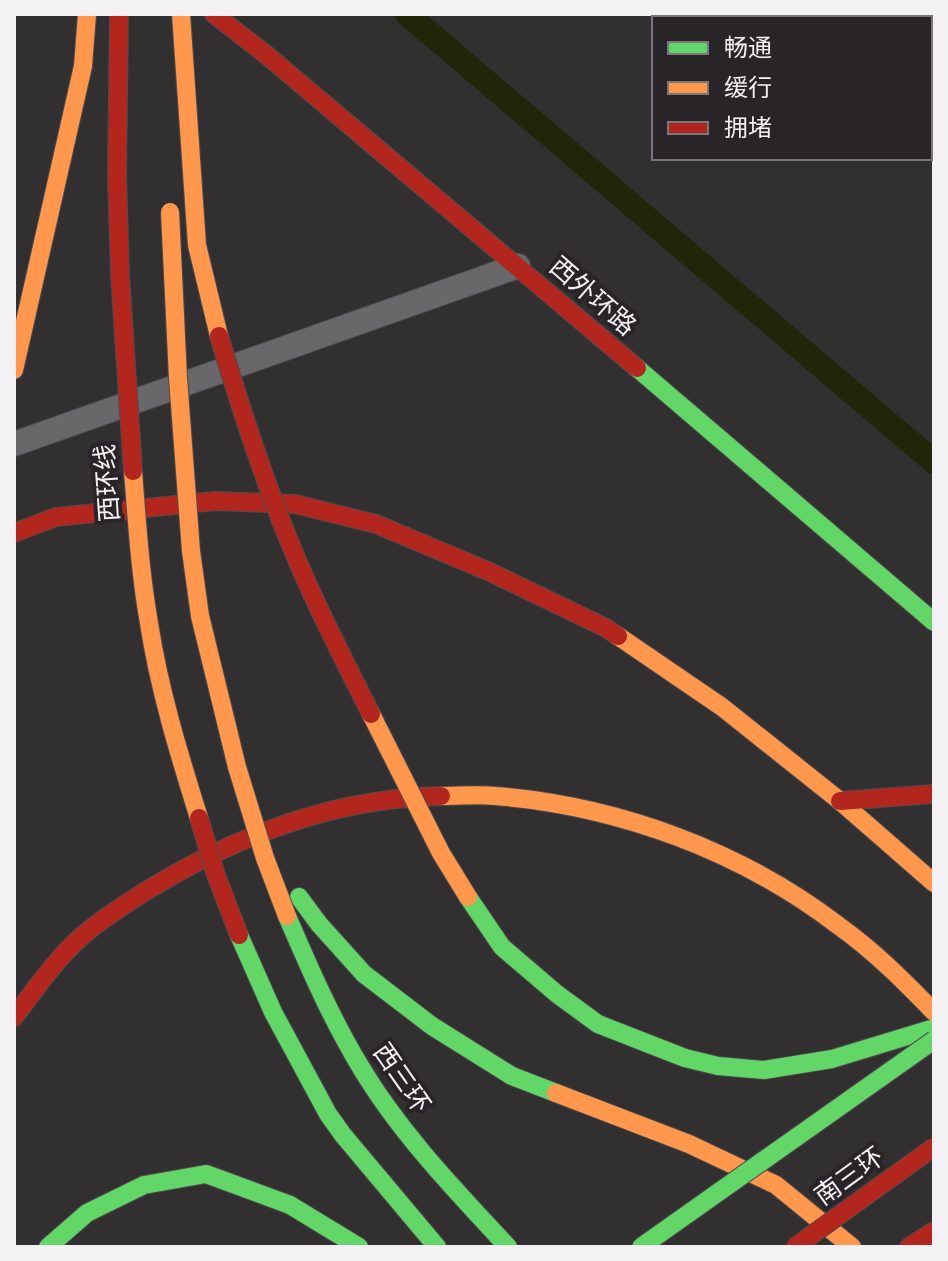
<svg xmlns="http://www.w3.org/2000/svg" width="948" height="1261" font-family="'Asap Condensed','Noto Sans SC',sans-serif">
	<rect width="100%" height="100%" fill="#322f31"/>
	<g fill="none" stroke-linecap="round" stroke-linejoin="round">
		<path stroke="#222507" stroke-width="24" d="M 407,14 L 934,462"/>
		<defs>
			<path id="street" d="M 14,444 L 518,266"/>
			<g id="fast">
				<path d="M 637,368 L 934,622"/>
				<path d="M 299,897 L 319,924 L 364,974 L 432,1026 L 512,1076 L 556,1093"/>
				<path d="M 468,897 L 502,947 L 557,994 L 598,1024 L 685,1058 L 718,1066 L 764,1070 L 832,1059 L 934,1028"/>
				<path d="M 287,916 C 309,967 331,1018 360,1066 C 400,1133 455,1190 508,1247"/>
				<path d="M 239,935 L 273,1012 L 328,1114 L 343,1135 L 437,1247"/>
				<path d="M 48,1247 L 87,1213 L 144,1185 L 206,1174 L 290,1205 L 359,1247"/>
			</g>
			<g id="slow">
				<path d="M 14,370 L 83,66 L 87,14"/>
				<path d="M 618,636 L 722,707 L 840,801 L 934,883"/>
				<path d="M 441,796 C 459,796 478,794 496,796 C 619,806 741,851 839,926 C 874,951 904,981 934,1012"/>
				<path d="M 556,1093 L 689,1144 L 776,1185 L 852,1247"/>
			</g>
			<g id="jam">
				<path d="M 214,14 L 269,57 L 637,368"/>
				<path d="M 14,533 L 56,517 L 215,501 L 295,504 L 376,524 L 490,572 L 606,628 L 618,636"/>
				<path d="M 840,801 L 934,794"/>
				<path d="M 14,1017 C 35,990 55,960 81,937 C 101,919 124,905 146,891 C 235,836 335,798 441,796"/>
				<path d="M 909,1247 L 934,1231"/>
			</g>
		</defs>
		<use href="#street" stroke="#4e4b4e" stroke-width="26"/>
		<use href="#fast" stroke="#4e4b4e" stroke-width="20"/>
		<use href="#slow" stroke="#4e4b4e" stroke-width="20"/>
		<use href="#jam" stroke="#4e4b4e" stroke-width="20"/>
		<use href="#street" stroke="#696769" stroke-width="24"/>
		<use href="#fast" stroke="#63d668" stroke-width="18"/>
		<use href="#slow" stroke="#ff974d" stroke-width="18"/>
		<use href="#jam" stroke="#b3261e" stroke-width="18"/>
		<defs>
			<path id="fast-bridge" d="M 641,1247 L 934,1040"/>
			<g id="slow-bridge">
				<path d="M 181,14 L 197,245 L 219,336"/>
				<path d="M 170,212 L 178,378 L 191,551 L 200,616 L 237,767 L 265,858 L 287,916"/>
				<path d="M 133,471 C 137,522 140,572 149,623 C 159,689 179,754 199,818"/>
				<path d="M 371,714 L 441,853 L 468,897"/>
			</g>
			<g id="jam-bridge">
				<path d="M 119,14 L 117,175 L 120,275 L 133,471"/>
				<path d="M 219,336 C 240,406 262,476 290,543 C 314,602 343,658 371,714"/>
				<path d="M 199,818 L 216,875 L 239,935"/>
				<path d="M 795,1247 L 934,1147"/>
			</g>
		</defs>
		<use href="#fast-bridge" stroke="#4e4b4e" stroke-width="20" stroke-linecap="butt"/>
		<use href="#slow-bridge" stroke="#4e4b4e" stroke-width="20" stroke-linecap="butt"/>
		<use href="#jam-bridge" stroke="#4e4b4e" stroke-width="20" stroke-linecap="butt"/>
		<use href="#fast-bridge" stroke="#63d668" stroke-width="18"/>
		<use href="#slow-bridge" stroke="#ff974d" stroke-width="18"/>
		<use href="#jam-bridge" stroke="#b3261e" stroke-width="18"/>
	</g>
	<g text-anchor="middle" dominant-baseline="central" stroke-width="8" stroke-linejoin="round" paint-order="stroke">
		<g font-size="26" fill="#f4f1f4" stroke="#292428">
			<text transform="translate(593 296) rotate(41)">西外环路</text>
			<text transform="translate(107 483) rotate(-94)">西环线</text>
			<text transform="translate(402 1078) rotate(55)">西三环</text>
			<text transform="translate(849 1176) rotate(-36)">南三环</text>
		</g>
	</g>
	<rect width="948" height="1261" fill="none" stroke="#f4f1f4" stroke-width="32"/>
	<rect x="652" y="16" width="280" height="144" fill="#292428" stroke="#7a767a" stroke-width="2"/>
	<rect x="668" y="42" width="40" height="12" fill="#63d668" stroke="#7a767a" stroke-width="2"/>
	<text x="724" y="56" font-size="24" fill="#f4f1f4">畅通</text>
	<rect x="668" y="82" width="40" height="12" fill="#ff974d" stroke="#7a767a" stroke-width="2"/>
	<text x="724" y="96" font-size="24" fill="#f4f1f4">缓行</text>
	<rect x="668" y="122" width="40" height="12" fill="#b3261e" stroke="#7a767a" stroke-width="2"/>
	<text x="724" y="136" font-size="24" fill="#f4f1f4">拥堵</text>
</svg>
